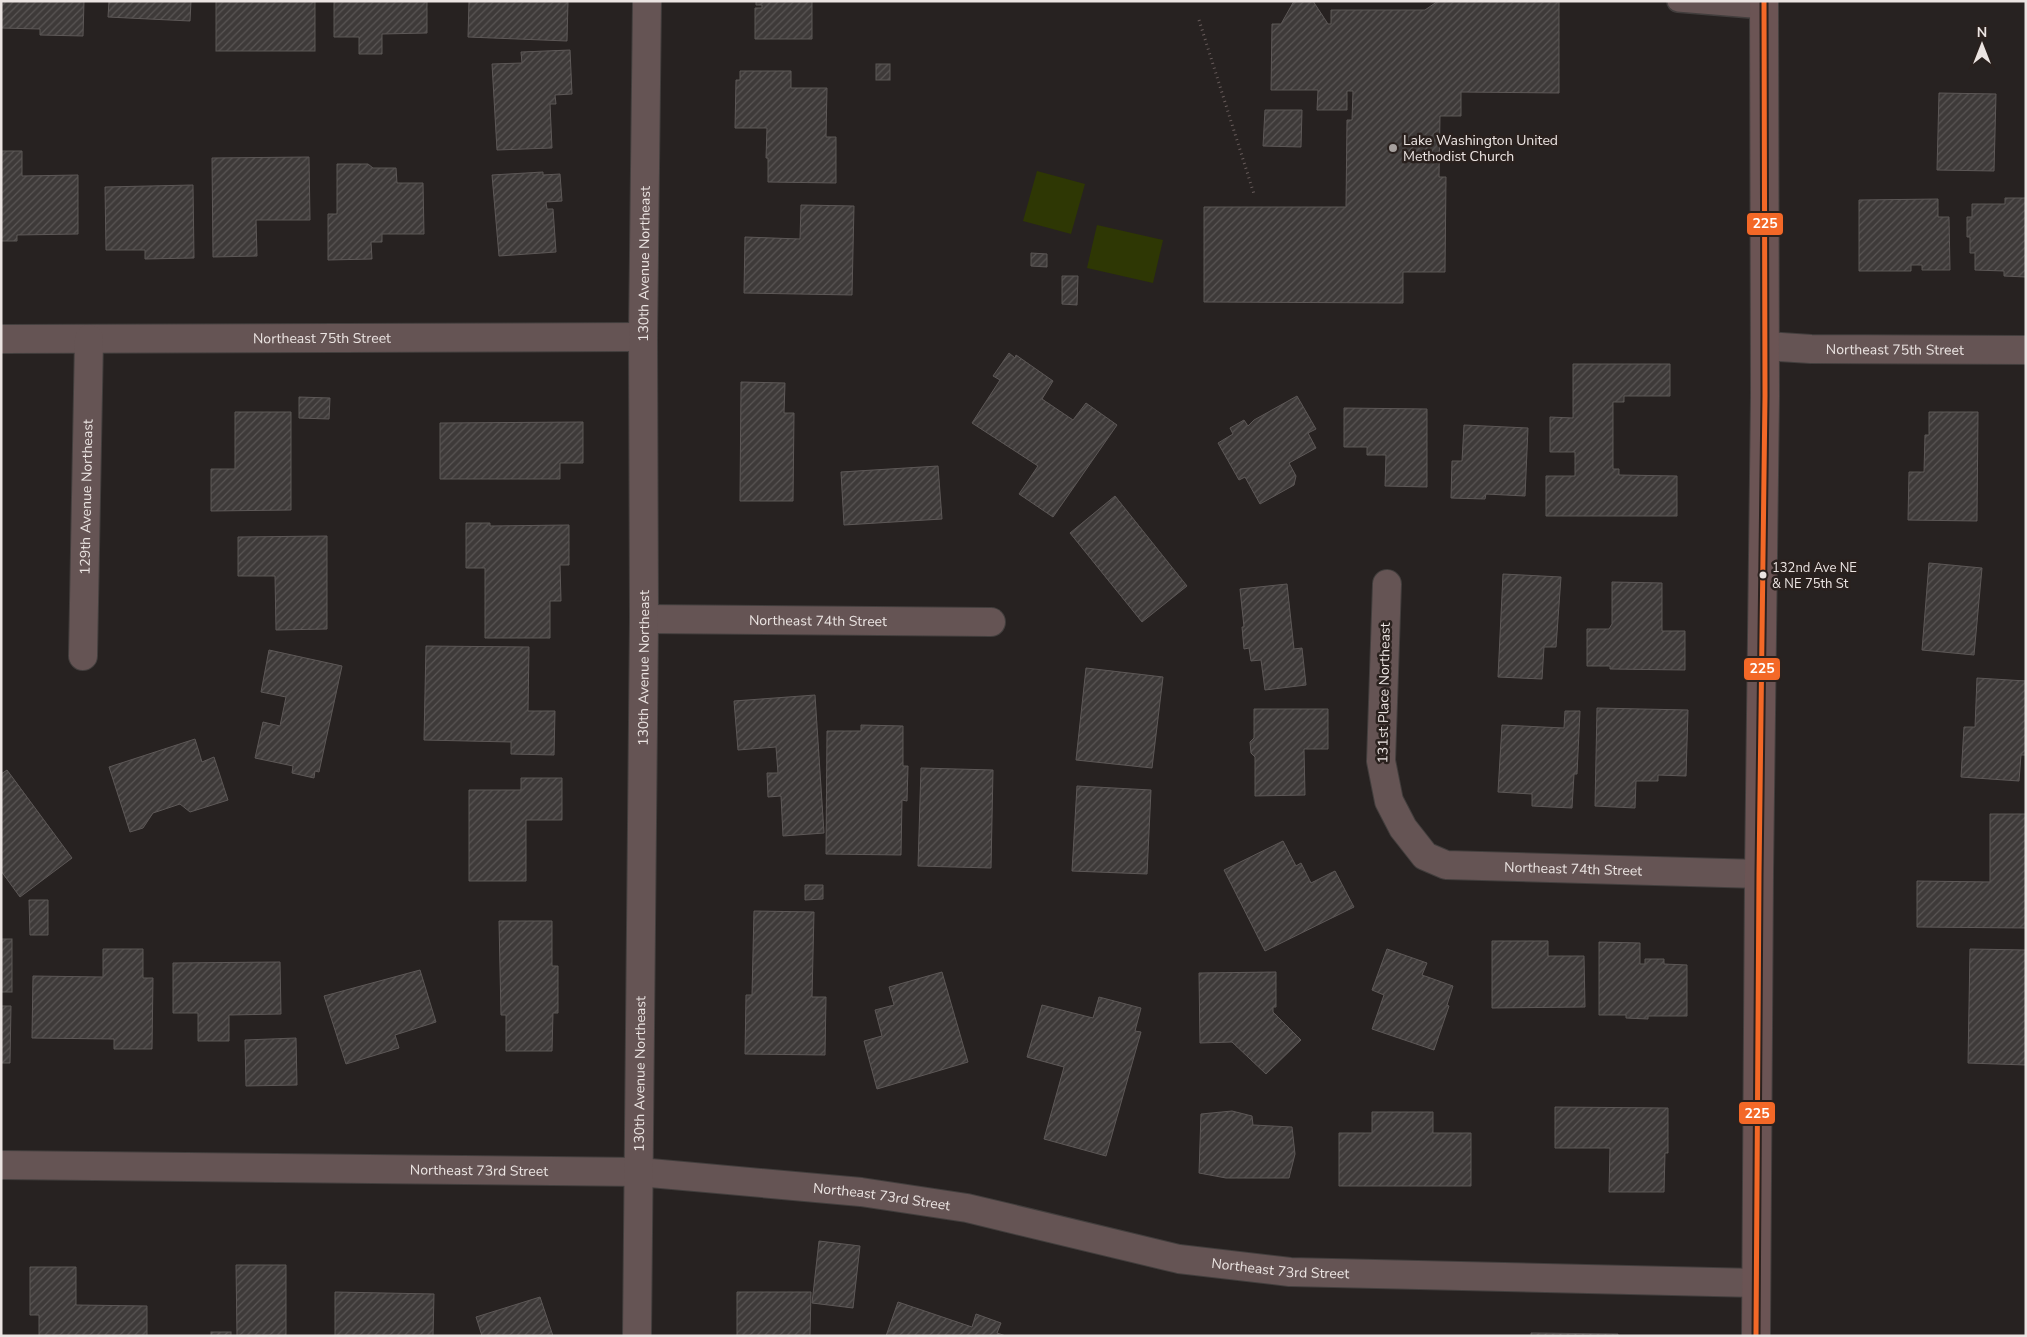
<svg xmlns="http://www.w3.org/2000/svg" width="2027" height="1337" font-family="'Nunito Sans',sans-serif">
	<defs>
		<pattern id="building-hatch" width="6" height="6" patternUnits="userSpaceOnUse" patternTransform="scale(1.25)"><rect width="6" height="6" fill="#3e3a39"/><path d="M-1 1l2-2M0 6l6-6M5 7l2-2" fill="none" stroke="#5a5655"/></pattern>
	</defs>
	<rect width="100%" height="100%" fill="#272221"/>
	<g fill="#2e3704">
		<path d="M 1037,171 L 1085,184 L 1071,234 L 1023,221 Z"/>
		<path d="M 1097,225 L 1163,240 L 1153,283 L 1087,268 Z"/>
	</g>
	<g fill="url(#building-hatch)" stroke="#5d5857">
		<path d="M 1,1 L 84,1 L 83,36 L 40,35 L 40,29 L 1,28 Z"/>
		<path d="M 109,1 L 191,1 L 190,21 L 108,17 Z"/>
		<rect x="216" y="1" width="99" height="50"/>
		<path d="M 334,1 L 427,1 L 427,33 L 382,34 L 382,54 L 359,54 L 359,37 L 334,37 Z"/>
		<path d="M 469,1 L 568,1 L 567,41 L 468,37 Z"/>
		<path d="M 756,1 L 812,1 L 812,39 L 755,39 L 755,8 L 762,8 L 762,5 L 756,5 Z"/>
		<path d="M 1294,1 L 1313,1 L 1328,24 L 1331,24 L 1331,10 L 1425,10 L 1438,1 L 1559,1 L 1559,93 L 1461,92 L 1461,116 L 1440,116 L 1439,177 L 1446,177 L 1445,272 L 1403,272 L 1403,303 L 1204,302 L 1204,207 L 1346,207 L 1347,120 L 1352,120 L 1353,91 L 1347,91 L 1347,110 L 1317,110 L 1318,90 L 1271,90 L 1272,24 L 1281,24 Z"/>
		<path d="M 570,50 L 572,94 L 555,95 L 556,104 L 550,104 L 552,148 L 497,150 L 492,64 L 522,63 L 521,52 Z"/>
		<rect x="876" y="64" width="14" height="16"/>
		<path d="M 740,71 L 791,71 L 791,88 L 827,88 L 826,137 L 836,137 L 836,183 L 768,182 L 768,158 L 766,158 L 767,128 L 735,128 L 736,80 L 740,80 Z"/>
		<path d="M 1939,93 L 1996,94 L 1994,171 L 1937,170 Z"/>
		<path d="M 1265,110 L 1302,110 L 1301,147 L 1263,146 Z"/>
		<path d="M 1,151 L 22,151 L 22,176 L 78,175 L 78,234 L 17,235 L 17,241 L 1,241 Z"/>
		<path d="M 309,157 L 310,220 L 256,220 L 257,256 L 213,257 L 212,158 Z"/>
		<path d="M 337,164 L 368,164 L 373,168 L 396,168 L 397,183 L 423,183 L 424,234 L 382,234 L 382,242 L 371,242 L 372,259 L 328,260 L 328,214 L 337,214 Z"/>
		<path d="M 543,172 L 543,175 L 560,174 L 562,201 L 546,202 L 547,209 L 553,209 L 556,252 L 499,256 L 492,175 Z"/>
		<path d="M 193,185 L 194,258 L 145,259 L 145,250 L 106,250 L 105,187 Z"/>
		<path d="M 2005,198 L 2026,198 L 2026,277 L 2004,276 L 2004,271 L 1975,270 L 1975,253 L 1970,253 L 1970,237 L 1967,237 L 1967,217 L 1972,217 L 1972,204 L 2005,204 Z"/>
		<path d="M 1938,199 L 1938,217 L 1949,217 L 1950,270 L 1922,270 L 1922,265 L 1911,265 L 1911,271 L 1859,271 L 1859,200 Z"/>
		<path d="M 801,205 L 854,206 L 852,295 L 744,293 L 745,237 L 800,239 Z"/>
		<path d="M 1031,253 L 1047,254 L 1047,267 L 1031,266 Z"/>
		<path d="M 1062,276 L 1078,276 L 1077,305 L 1062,304 Z"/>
		<path d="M 1009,353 L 1015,358 L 1016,355 L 1053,381 L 1042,399 L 1073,420 L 1086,403 L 1117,425 L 1053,517 L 1019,494 L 1038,466 L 972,423 L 1000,380 L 993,376 Z"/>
		<path d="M 1573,364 L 1670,364 L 1670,396 L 1624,396 L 1624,402 L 1613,402 L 1613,469 L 1619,469 L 1619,475 L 1677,476 L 1677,516 L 1546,516 L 1546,476 L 1575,476 L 1575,452 L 1550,452 L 1550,417 L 1573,418 Z"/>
		<path d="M 741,382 L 785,383 L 784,413 L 794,413 L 793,501 L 740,501 Z"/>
		<path d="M 1297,396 L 1316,429 L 1308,433 L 1316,448 L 1289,463 L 1296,476 L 1294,485 L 1260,504 L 1245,477 L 1239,480 L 1218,443 L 1233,434 L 1230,428 L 1244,420 L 1248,426 L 1254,420 Z"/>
		<path d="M 299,397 L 330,398 L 329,419 L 299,418 Z"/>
		<path d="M 1344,408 L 1427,409 L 1427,487 L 1385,486 L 1386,455 L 1367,455 L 1367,447 L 1344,447 Z"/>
		<path d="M 235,412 L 291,412 L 291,510 L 211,511 L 211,469 L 235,469 Z"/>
		<path d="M 1929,412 L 1978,412 L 1977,521 L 1908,520 L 1909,472 L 1924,472 L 1925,435 L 1929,435 Z"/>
		<path d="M 583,422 L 583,463 L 560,463 L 560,479 L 440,479 L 440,423 Z"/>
		<path d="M 1464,425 L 1528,428 L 1525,496 L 1486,494 L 1485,499 L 1451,498 L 1452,461 L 1462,461 Z"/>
		<path d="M 938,466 L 942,519 L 844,525 L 841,472 Z"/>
		<path d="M 1115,496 L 1187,586 L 1142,622 L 1070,533 Z"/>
		<path d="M 466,523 L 490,523 L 490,526 L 569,525 L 569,565 L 560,565 L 561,601 L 550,601 L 550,638 L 485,638 L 485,568 L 466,568 Z"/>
		<path d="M 327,536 L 327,629 L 276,630 L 275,576 L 238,576 L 238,537 Z"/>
		<path d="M 1929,563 L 1982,568 L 1974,655 L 1922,650 Z"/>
		<path d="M 1503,574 L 1561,577 L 1556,647 L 1544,647 L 1542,679 L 1498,677 Z"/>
		<path d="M 1612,582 L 1662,583 L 1662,631 L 1685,631 L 1685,670 L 1610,669 L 1610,666 L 1587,666 L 1587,629 L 1609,629 L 1612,624 Z"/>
		<path d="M 1287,584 L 1294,649 L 1302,648 L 1306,685 L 1265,690 L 1261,660 L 1251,661 L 1249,648 L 1244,649 L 1242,627 L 1244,627 L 1240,589 Z"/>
		<path d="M 426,646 L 529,647 L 528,711 L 555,711 L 554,755 L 511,754 L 511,742 L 424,740 Z"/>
		<path d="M 269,650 L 342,666 L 319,772 L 315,771 L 314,778 L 292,773 L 293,766 L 255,758 L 263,722 L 280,726 L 286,697 L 261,692 Z"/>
		<path d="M 1086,668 L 1163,677 L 1152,768 L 1076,760 Z"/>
		<path d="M 1977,678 L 2026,681 L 2026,755 L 2021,755 L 2019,781 L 1961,777 L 1964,727 L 1975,727 Z"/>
		<path d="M 815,695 L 824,833 L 783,836 L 781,796 L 768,797 L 767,773 L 778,773 L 776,747 L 738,750 L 734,701 Z"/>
		<path d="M 1597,708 L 1688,710 L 1686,776 L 1658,775 L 1658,781 L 1636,781 L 1635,808 L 1595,806 Z"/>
		<path d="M 1254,709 L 1328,709 L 1328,749 L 1304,749 L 1305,795 L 1255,796 L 1255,757 L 1251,753 L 1250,742 L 1254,738 Z"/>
		<path d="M 1565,711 L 1580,711 L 1577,774 L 1574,774 L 1572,808 L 1532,806 L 1532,794 L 1498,792 L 1502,725 L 1564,728 Z"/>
		<path d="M 861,725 L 903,726 L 903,766 L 908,766 L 907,801 L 902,800 L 901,855 L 826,854 L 827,731 L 861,731 Z"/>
		<path d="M 195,739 L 202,762 L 214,757 L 228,800 L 190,812 L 180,804 L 153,813 L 143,828 L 130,832 L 109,767 Z"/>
		<path d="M 921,768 L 993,770 L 991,868 L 918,866 Z"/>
		<path d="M 7,770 L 72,858 L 20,897 L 1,871 L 1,774 Z"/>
		<path d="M 521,778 L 562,778 L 562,820 L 526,820 L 526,881 L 469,881 L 469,790 L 521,790 Z"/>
		<path d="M 1077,786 L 1151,790 L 1147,874 L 1072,871 Z"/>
		<path d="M 1990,814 L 2026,814 L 2026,928 L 1917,927 L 1917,881 L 1990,882 Z"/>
		<path d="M 1283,841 L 1296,866 L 1301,863 L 1311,883 L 1335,871 L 1354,907 L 1265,951 L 1224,870 Z"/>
		<path d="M 805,885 L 823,885 L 823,899 L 805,900 Z"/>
		<path d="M 29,900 L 48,900 L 48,935 L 30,935 Z"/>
		<path d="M 754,911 L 814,912 L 812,997 L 826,997 L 825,1055 L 745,1054 L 746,995 L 752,995 Z"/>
		<path d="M 499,921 L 552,921 L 552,966 L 558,966 L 558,1013 L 553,1013 L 552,1051 L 506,1051 L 506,1015 L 501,1015 Z"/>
		<rect x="1" y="939" width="11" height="53"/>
		<path d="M 1492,941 L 1548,941 L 1548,956 L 1584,956 L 1585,1007 L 1492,1008 Z"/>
		<path d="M 1599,942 L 1640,943 L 1640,964 L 1645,964 L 1645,959 L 1664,959 L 1664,964 L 1687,965 L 1687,1016 L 1648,1016 L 1648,1019 L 1626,1018 L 1626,1015 L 1599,1015 Z"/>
		<path d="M 103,949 L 143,949 L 143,978 L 153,978 L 152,1049 L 114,1049 L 114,1039 L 32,1038 L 33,976 L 103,977 Z"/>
		<path d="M 1387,949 L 1427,963 L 1422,975 L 1453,986 L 1447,1005 L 1449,1006 L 1434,1050 L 1372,1029 L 1384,995 L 1372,990 Z"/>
		<path d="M 1970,949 L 2026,950 L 2026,1065 L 1968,1063 Z"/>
		<path d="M 280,962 L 281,1014 L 229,1015 L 229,1041 L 198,1041 L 198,1013 L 173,1013 L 173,963 Z"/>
		<path d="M 420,970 L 436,1022 L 395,1035 L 399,1048 L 346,1064 L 324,996 Z"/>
		<path d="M 942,972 L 968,1062 L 877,1089 L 864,1041 L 882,1036 L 875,1010 L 894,1005 L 889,987 Z"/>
		<path d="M 1276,972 L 1276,1007 L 1273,1007 L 1273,1012 L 1301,1040 L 1266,1074 L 1232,1042 L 1200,1043 L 1199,973 Z"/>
		<path d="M 1099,997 L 1141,1008 L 1135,1031 L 1141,1032 L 1106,1156 L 1044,1139 L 1064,1067 L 1027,1057 L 1042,1005 L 1093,1018 Z"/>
		<path d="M 1,1006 L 11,1006 L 10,1063 L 1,1063 Z"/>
		<path d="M 296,1038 L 297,1085 L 246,1086 L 245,1040 Z"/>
		<path d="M 1555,1107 L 1668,1108 L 1668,1153 L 1665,1153 L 1664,1192 L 1609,1192 L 1610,1148 L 1555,1148 Z"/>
		<path d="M 1232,1111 L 1252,1116 L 1253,1125 L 1292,1127 L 1295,1154 L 1289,1178 L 1226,1178 L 1199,1173 L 1201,1114 Z"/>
		<path d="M 1372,1112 L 1433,1112 L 1433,1133 L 1471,1133 L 1471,1186 L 1339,1186 L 1339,1133 L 1372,1133 Z"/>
		<path d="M 819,1241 L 860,1246 L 853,1308 L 812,1303 Z"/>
		<path d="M 236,1265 L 286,1265 L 286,1336 L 237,1336 Z"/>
		<path d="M 30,1267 L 76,1267 L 76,1305 L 147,1306 L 147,1336 L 39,1336 L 39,1315 L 30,1315 Z"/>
		<path d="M 335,1292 L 434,1294 L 433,1336 L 335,1336 Z"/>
		<path d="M 737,1292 L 811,1292 L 810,1336 L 737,1336 Z"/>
		<path d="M 540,1297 L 553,1336 L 482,1336 L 476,1317 Z"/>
		<path d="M 898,1302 L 972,1327 L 976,1314 L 1001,1323 L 997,1333 L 1006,1336 L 886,1336 Z"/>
		<rect x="211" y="1332" width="20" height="4"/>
		<path d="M 1531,1333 L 1618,1334 L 1618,1336 L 1531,1336 Z"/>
	</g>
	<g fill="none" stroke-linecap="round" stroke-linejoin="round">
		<defs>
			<path id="lane" d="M 1678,1 L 1764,8"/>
			<g id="street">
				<path id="s1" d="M 1,339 L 643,337"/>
				<path id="s2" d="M 1765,346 L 1811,349 L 2026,350"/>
				<path id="s3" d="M 1387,584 L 1381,761 L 1389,801 L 1403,828 L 1425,856 L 1446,865 L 1759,874"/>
				<path id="s4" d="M 644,619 L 991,622"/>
				<path id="s5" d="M 83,656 L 89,339"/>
				<path id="s6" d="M 1,1165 L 639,1172 L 861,1192 L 967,1208 L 1179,1259 L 1290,1272 L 1756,1283"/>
				<path id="s7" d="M 637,1336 L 644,619 L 643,337 L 647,1"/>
			</g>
			<path id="secondary" d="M 1756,1336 L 1759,874 L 1765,396 L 1764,1"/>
		</defs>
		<use href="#lane" stroke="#423e3d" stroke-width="24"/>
		<use href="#street" stroke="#423e3d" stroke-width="30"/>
		<use href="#secondary" stroke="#423e3d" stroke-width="30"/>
		<path stroke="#685c5b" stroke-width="3" stroke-dasharray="1 4" stroke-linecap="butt" d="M 1199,20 L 1254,194"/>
		<use href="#lane" stroke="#655454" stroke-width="21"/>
		<use href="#street" stroke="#655454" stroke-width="28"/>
		<use href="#secondary" stroke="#6b5454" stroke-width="28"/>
		<defs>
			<path id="bus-1" d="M 1756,1336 L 1759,874 L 1765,396 L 1764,1"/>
		</defs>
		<use href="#bus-1" stroke="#2a211e" stroke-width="9"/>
		<use href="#bus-1" stroke="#f36827" stroke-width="5"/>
	</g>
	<circle fill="#a6a09e" stroke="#2a211e" stroke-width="2" cx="1393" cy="148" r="5"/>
	<circle fill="#ebe4e2" stroke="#2a211e" stroke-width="2" cx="1763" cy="575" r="4.5"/>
	<g text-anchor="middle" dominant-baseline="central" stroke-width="5" stroke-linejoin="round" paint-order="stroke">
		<g font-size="13" fill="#ebe4e2" stroke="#2a211e" text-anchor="start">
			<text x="1772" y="568">132nd Ave NE<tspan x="1772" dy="16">&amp; NE 75th St</tspan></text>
		</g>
		<g font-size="14" fill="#ebe4e2" stroke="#2a211e" text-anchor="start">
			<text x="1403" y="140">Lake Washington United<tspan x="1403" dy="16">Methodist Church</tspan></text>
		</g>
		<g font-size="14" fill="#ebe4e2" stroke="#2a211e">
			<text stroke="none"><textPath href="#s7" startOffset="1072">130th Avenue Northeast</textPath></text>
			<text stroke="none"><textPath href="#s1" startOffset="321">Northeast 75th Street</textPath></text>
			<text stroke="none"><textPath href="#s2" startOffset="130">Northeast 75th Street</textPath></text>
			<text stroke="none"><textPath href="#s5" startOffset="159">129th Avenue Northeast</textPath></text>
			<text stroke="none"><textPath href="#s4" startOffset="174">Northeast 74th Street</textPath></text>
			<text stroke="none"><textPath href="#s7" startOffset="668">130th Avenue Northeast</textPath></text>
			<text transform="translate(1384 693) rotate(-89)">131st Place Northeast</text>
			<text stroke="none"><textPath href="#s3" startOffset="434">Northeast 74th Street</textPath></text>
			<text stroke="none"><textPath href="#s7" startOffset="262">130th Avenue Northeast</textPath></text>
			<text stroke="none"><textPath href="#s6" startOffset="478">Northeast 73rd Street</textPath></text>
			<text stroke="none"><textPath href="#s6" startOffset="882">Northeast 73rd Street</textPath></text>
			<text stroke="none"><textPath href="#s6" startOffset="1288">Northeast 73rd Street</textPath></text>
		</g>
	</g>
	<g stroke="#2a211e" stroke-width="2">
		<rect x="1746" y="212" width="38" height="24" rx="5" fill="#f36827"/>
		<rect x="1743" y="657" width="38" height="24" rx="5" fill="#f36827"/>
		<rect x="1738" y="1101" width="38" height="24" rx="5" fill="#f36827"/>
	</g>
	<g font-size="14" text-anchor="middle" font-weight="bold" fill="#fff">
		<text x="1765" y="228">225</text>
		<text x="1762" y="673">225</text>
		<text x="1757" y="1118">225</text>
	</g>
	<rect width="2027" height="1337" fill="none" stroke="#ebe4e2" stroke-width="5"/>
	<g transform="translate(1982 45)" stroke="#2a211e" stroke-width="4" paint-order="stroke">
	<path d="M0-4L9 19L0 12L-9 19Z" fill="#ebe4e2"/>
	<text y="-8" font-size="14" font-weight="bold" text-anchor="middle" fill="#ebe4e2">N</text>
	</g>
</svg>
